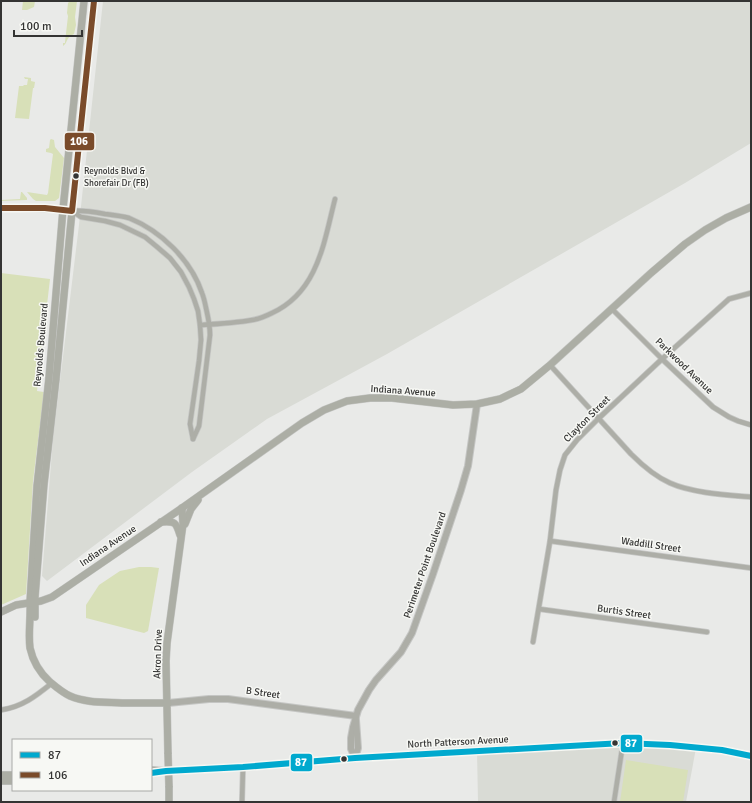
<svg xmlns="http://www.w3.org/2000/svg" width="752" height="803" font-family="Signika,sans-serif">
	<rect width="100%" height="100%" fill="#e9eae8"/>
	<g fill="#d9dbd5">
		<path d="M 103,1 L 751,1 L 751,143 L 685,183 L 387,354 L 267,419 L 192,472 L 47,581 L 42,576 L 53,439 L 79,225 Z"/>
		<path d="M 576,745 L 696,748 L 686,802 L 478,802 L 477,751 Z"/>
	</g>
	<g fill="#d8e0b8">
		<path d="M 23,1 L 35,1 L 34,7 L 27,10 L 22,10 Z"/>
		<path d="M 70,1 L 77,1 L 75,17 L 76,25 L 74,34 C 65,38 68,43 63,46 L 63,43 L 65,43 L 65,42 L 68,16 L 67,13 L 68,3 Z"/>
		<path d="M 24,77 L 31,78 L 31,81 L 35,82 L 34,88 L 33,88 L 29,119 L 15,118 L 19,86 L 23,86 L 24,85 L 27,85 L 28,79 L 25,79 Z"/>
		<path d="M 51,139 L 54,140 L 55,147 L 64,158 L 59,198 L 55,201 L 36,201 L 33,199 L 27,192 L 47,195 L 48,193 L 53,154 L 51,153 L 46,152 L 46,149 L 49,148 L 50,140 Z"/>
		<path d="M 21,192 L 22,192 L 27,198 L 27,200 L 1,201 L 1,200 L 20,199 Z"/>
		<path d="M 1,273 L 50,279 L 37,391 L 44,392 L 33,481 L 26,594 L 1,605 Z"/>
		<path d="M 139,567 L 151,567 L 159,568 L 148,631 L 144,633 L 86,618 L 86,605 L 99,585 L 120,571 Z"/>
		<path d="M 626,760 L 688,770 L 683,802 L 620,802 Z"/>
	</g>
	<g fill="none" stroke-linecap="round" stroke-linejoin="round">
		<defs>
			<g id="minor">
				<path d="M 72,211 C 83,210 94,212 105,214 C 113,215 122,216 129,218 C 161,231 191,260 202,293 C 204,298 205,303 206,308 C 208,317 210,325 210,335 L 199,426 L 193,439"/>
				<path d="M 72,211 L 81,217 L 105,221 L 120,225 L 145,237 L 156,246 L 170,258 L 181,272 L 189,287 L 194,299 L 198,311 L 200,325 L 201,340 L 199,361 L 190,424 L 193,439"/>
				<path d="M 612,309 L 662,359 L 713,407 L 729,417 L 738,421 L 751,425"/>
				<path d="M 200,325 C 217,324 235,323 252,320 C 259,319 266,316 272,313 C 318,292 324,242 335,199"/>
				<path d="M 550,365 L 631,454 C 642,465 654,476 670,483 C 692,493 727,495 751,497"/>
				<path d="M 550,541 L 751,568"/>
				<path d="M 539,609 L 707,632"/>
				<path d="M 533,642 L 550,541 L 556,490 L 560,470 L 565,455 L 577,440 L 599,418 L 662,359 L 729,299 L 751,293"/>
				<path d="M 1,710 C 22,707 36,696 52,683"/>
				<path d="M 242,802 L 243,767"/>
				<path d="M 614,802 L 623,743"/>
			</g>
			<g id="tertiary">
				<path d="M 1,208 C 25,208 48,207 72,211"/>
				<path d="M 168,703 L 209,699 L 228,699 L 356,716"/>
				<path d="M 355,758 L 351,749 L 351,738 L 353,727 L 358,710 L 369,690 L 376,680 L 401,652 L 412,633 L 433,574 L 461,490 L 468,466 L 477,404"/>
				<path d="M 355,758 L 358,748 L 356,720"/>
			</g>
			<g id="secondary">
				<path d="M 84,1 L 63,209 L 49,378 L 37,486 L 30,602 C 31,618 28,633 30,648 C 33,662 40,673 50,682 C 56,687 63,693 70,696 C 86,703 104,702 122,703 C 137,703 152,703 168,703"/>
				<path d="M 161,522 C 175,521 176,522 180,535"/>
				<path d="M 185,524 L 191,509 L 198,500"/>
				<path d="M 1,612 L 16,605 L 41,601 L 52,597 L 182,508 L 302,423 L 324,410 L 347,401 L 370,398 L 392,398 L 453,405 L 477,404 L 500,399 L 521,389 L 550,365 L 651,273 L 685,244 L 705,230 L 726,218 L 751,207"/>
				<path d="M 35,617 L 35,597 L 44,484 L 56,379 L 72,211 L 94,1"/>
				<path d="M 168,754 L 166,661 L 167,643 L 183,524 L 182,508"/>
				<path d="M 151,770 L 166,771 L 243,767 L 355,758 L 623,743 L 670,745 L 722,750 L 751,756"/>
				<path d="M 1,775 L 13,775"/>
				<path d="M 1,781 L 13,781"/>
				<path d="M 169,786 L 169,802"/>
			</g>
		</defs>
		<use href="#minor" stroke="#c5c6c4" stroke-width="6"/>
		<use href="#tertiary" stroke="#c5c6c4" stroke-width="8"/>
		<use href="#secondary" stroke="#c5c6c4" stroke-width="8"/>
		<use href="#minor" stroke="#adaea7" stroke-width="4.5"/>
		<use href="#tertiary" stroke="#adaea7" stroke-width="6"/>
		<use href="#secondary" stroke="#acaea5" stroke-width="7"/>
		<defs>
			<path id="secondary-bridge" d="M 168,754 L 169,786"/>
		</defs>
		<use href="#secondary-bridge" stroke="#c5c6c4" stroke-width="8" stroke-linecap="butt"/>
		<use href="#secondary-bridge" stroke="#acaea5" stroke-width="7"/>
		<defs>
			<path id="bus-1" d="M 151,773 L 166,771 L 243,767 L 355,758 L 623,743 L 670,745 L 722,750 L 751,756"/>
			<path id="bus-2" d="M 1,208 L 45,208 L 72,211 L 94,1"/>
		</defs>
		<use href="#bus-1" stroke="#f7f8f4" stroke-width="9"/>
		<use href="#bus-2" stroke="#f7f8f4" stroke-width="9"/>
		<use href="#bus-1" stroke="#00a9ce" stroke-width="6"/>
		<use href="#bus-2" stroke="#7a4b2a" stroke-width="6"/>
	</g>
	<g fill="#343433" stroke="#f7f8f4" stroke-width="1.5">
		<circle cx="76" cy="176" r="3.5"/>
		<circle cx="615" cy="743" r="3.5"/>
		<circle cx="344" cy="759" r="3.5"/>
	</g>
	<g text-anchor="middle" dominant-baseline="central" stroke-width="3" stroke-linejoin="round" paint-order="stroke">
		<g font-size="9" fill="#343433" stroke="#f7f8f4" text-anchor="start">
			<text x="84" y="171">Reynolds Blvd &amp;<tspan x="84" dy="12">Shorefair Dr (FB)</tspan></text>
		</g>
		<g font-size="10" fill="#343433" stroke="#f7f8f4">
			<text transform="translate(41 345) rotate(-85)">Reynolds Boulevard</text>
			<text transform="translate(684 366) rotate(44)">Parkwood Avenue</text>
			<text transform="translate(403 391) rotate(4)">Indiana Avenue</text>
			<text transform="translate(587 419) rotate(-45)">Clayton Street</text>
			<text transform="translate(651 545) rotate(8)">Waddill Street</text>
			<text transform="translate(108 546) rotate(-34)">Indiana Avenue</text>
			<text transform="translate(425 565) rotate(-71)">Perimeter Point Boulevard</text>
			<text transform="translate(624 612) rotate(8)">Burtis Street</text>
			<text transform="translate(158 654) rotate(-88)">Akron Drive</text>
			<text transform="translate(263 693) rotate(8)">B Street</text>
			<text transform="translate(458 742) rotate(-3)">North Patterson Avenue</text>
		</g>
	</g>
	<g stroke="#f7f8f4" stroke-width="1.5">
		<rect x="64" y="132" width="31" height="19" rx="4" fill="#7a4b2a"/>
		<rect x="620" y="734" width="23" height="19" rx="4" fill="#00a9ce"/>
		<rect x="290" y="753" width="23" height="19" rx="4" fill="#00a9ce"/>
	</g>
	<g font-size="11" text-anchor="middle" font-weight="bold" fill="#fff">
		<text x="79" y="145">106</text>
		<text x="631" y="747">87</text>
		<text x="301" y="766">87</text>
	</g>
	<rect width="752" height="803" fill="none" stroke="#343433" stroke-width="4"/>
	<rect x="12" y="739" width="140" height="52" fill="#f7f8f4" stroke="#a9aaa7"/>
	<rect x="20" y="752" width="20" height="6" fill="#00a9ce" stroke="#a9aaa7"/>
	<text x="48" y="759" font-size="12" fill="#343433">87</text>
	<rect x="20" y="772" width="20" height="6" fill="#7a4b2a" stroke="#a9aaa7"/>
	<text x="48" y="779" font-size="12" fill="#343433">106</text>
	<path d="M14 30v6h68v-6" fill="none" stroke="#343433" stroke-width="2"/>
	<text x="20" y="30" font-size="12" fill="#343433" stroke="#f7f8f4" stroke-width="3" paint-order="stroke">100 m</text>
</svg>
